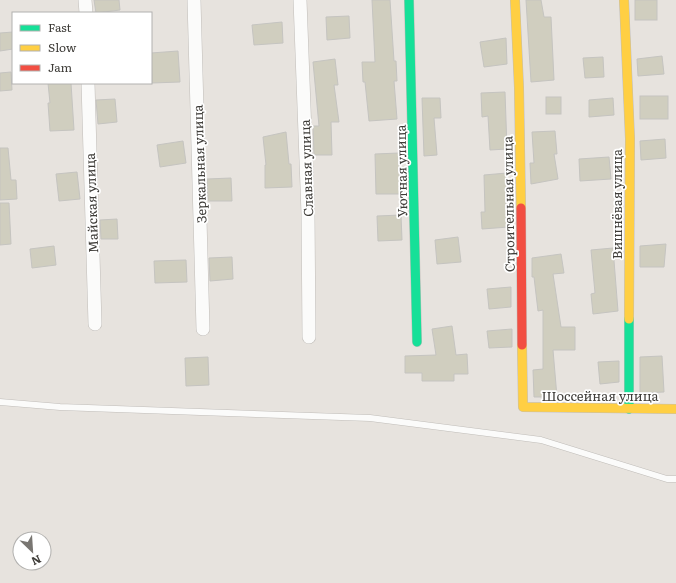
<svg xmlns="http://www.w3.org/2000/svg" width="676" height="583" font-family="Literata,serif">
	<rect width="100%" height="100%" fill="#e7e3de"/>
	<g fill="#d0cebf" stroke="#c5c4c0">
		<path d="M 94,0 L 119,0 L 120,10 L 96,13 Z"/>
		<path d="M 372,0 L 390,0 L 394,61 L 396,61 L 397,81 L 394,81 L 397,119 L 369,121 L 365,82 L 363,82 L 362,62 L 375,62 Z"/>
		<path d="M 526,0 L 541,0 L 544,17 L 551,17 L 554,80 L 531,82 Z"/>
		<rect x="635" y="0" width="22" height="20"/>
		<path d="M 349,16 L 350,38 L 327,40 L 326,17 Z"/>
		<path d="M 282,22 L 283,43 L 254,45 L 252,25 Z"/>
		<path d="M 13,32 L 13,49 L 0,51 L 0,33 Z"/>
		<path d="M 506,38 L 507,64 L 484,67 L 480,42 Z"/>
		<path d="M 178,51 L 180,82 L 152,83 L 151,53 Z"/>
		<path d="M 662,56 L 664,74 L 638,76 L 637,59 Z"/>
		<path d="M 603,57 L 604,77 L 585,78 L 583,58 Z"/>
		<path d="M 335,59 L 338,85 L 334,85 L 339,122 L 331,122 L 332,155 L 314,155 L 313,126 L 319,126 L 313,62 Z"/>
		<path d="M 11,72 L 12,90 L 0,91 L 0,73 Z"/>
		<path d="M 48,83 L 71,83 L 74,130 L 50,131 L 48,103 L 50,103 Z"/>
		<path d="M 505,92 L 507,149 L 490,150 L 488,116 L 482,117 L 481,93 Z"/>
		<rect x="640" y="96" width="28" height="23"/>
		<rect x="546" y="97" width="15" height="17"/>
		<path d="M 422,98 L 440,98 L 441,118 L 434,118 L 437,155 L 424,156 Z"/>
		<path d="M 613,98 L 614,115 L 589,117 L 589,100 Z"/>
		<path d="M 115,99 L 117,122 L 98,124 L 96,100 Z"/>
		<path d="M 555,131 L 557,154 L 554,154 L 558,179 L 531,184 L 530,163 L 534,163 L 532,132 Z"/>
		<path d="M 286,132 L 289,164 L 291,164 L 292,187 L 265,188 L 265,165 L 266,165 L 263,137 Z"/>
		<path d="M 665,139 L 666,158 L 641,160 L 640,141 Z"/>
		<path d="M 183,141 L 186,163 L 160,167 L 157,145 Z"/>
		<path d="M 0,148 L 8,148 L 11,180 L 16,180 L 17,199 L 0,200 Z"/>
		<path d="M 399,153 L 400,194 L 376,194 L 375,154 Z"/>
		<path d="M 609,157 L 611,179 L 580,181 L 579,159 Z"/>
		<path d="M 77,172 L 80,199 L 59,201 L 56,174 Z"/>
		<path d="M 507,173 L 506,210 L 507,210 L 509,227 L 482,229 L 481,212 L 485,212 L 484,175 Z"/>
		<path d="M 231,178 L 232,201 L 208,201 L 207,179 Z"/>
		<path d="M 0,203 L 9,203 L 11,244 L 0,245 Z"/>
		<path d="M 401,215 L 402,240 L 378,241 L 377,216 Z"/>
		<path d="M 117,219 L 118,239 L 101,239 L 100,220 Z"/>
		<path d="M 458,237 L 461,262 L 437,264 L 435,240 Z"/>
		<path d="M 666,244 L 664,267 L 640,267 L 640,246 Z"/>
		<path d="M 54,246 L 56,265 L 32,268 L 30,249 Z"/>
		<path d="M 613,248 L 618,311 L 593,314 L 591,294 L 595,293 L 591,250 Z"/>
		<path d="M 561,254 L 564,273 L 553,274 L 561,327 L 575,327 L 575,350 L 553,350 L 557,397 L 534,397 L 533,370 L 543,369 L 543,310 L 538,311 L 534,277 L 532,277 L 532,258 Z"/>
		<path d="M 232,257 L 233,279 L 210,281 L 209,258 Z"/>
		<path d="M 186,260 L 187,282 L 155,283 L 154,261 Z"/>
		<path d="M 511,287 L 511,307 L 489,309 L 487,289 Z"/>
		<path d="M 452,326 L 456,355 L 467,354 L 468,374 L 454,374 L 454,381 L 422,381 L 422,373 L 405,373 L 405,356 L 436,355 L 432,329 Z"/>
		<path d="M 512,329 L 512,347 L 489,348 L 487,331 Z"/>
		<path d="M 662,356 L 664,392 L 640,393 L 640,357 Z"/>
		<path d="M 208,357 L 209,385 L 186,386 L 185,358 Z"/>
		<path d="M 619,361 L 619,382 L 600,384 L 598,362 Z"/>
	</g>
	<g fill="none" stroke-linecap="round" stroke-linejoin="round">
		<defs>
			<path id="lane" d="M 0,402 L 60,407 L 370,418 L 541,440 L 667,479 L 676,479"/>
			<g id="street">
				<path d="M 85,0 L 86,13"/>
				<path d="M 194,0 L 203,329"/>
				<path d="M 300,0 L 308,214 L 309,337"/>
				<path d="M 88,83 L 95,324"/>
			</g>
			<g id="fast">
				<path d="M 409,0 L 417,342"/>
				<path d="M 629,409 L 629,319"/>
			</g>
			<g id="slow">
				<path d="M 515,0 L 519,88 L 521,208"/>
				<path d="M 624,0 L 630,139 L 629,319"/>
				<path d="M 522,345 L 523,407 L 676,409"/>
			</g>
			<path id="jam" d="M 521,208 L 522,345"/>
		</defs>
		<use href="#lane" stroke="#c0bdb9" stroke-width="7"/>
		<use href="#street" stroke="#c0bdb9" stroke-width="14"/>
		<use href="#fast" stroke="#c0bdb9" stroke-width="10"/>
		<use href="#slow" stroke="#c0bdb9" stroke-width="10"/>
		<use href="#jam" stroke="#c0bdb9" stroke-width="10"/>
		<use href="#lane" stroke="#fbfbfa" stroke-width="6"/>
		<use href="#street" stroke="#fbfbfa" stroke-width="13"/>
		<use href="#fast" stroke="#16e098" stroke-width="9"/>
		<use href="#slow" stroke="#ffcf43" stroke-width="9"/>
		<use href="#jam" stroke="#f24e42" stroke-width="9"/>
	</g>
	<g text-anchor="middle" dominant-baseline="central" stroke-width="3.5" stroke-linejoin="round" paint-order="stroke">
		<g font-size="13" fill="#3e3c38" stroke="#fff">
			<text transform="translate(199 164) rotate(-92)">Зеркальная улица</text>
			<text transform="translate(306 168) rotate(-92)">Славная улица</text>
			<text transform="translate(401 171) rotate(-91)">Уютная улица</text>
			<text transform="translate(91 203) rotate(-92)">Майская улица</text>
			<text transform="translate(508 204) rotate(-91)">Строительная улица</text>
			<text transform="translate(616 204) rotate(-90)">Вишнёвая улица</text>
			<text x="600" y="395">Шоссейная улица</text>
		</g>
	</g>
	<rect x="12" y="12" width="140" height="72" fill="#ffffff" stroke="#b2b1af"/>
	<rect x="20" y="25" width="20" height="6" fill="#16e098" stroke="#b2b1af"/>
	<text x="48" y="32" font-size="12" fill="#3e3c38">Fast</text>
	<rect x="20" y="45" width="20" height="6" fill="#ffcf43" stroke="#b2b1af"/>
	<text x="48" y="52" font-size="12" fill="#3e3c38">Slow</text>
	<rect x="20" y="65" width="20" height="6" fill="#f24e42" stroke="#b2b1af"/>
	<text x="48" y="72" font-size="12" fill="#3e3c38">Jam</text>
	<g transform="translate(32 551) rotate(155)"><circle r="19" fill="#ffffff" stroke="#b2b1af"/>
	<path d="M0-3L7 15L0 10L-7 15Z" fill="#797672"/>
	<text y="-6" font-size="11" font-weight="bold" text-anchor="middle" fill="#3e3c38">N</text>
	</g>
</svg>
